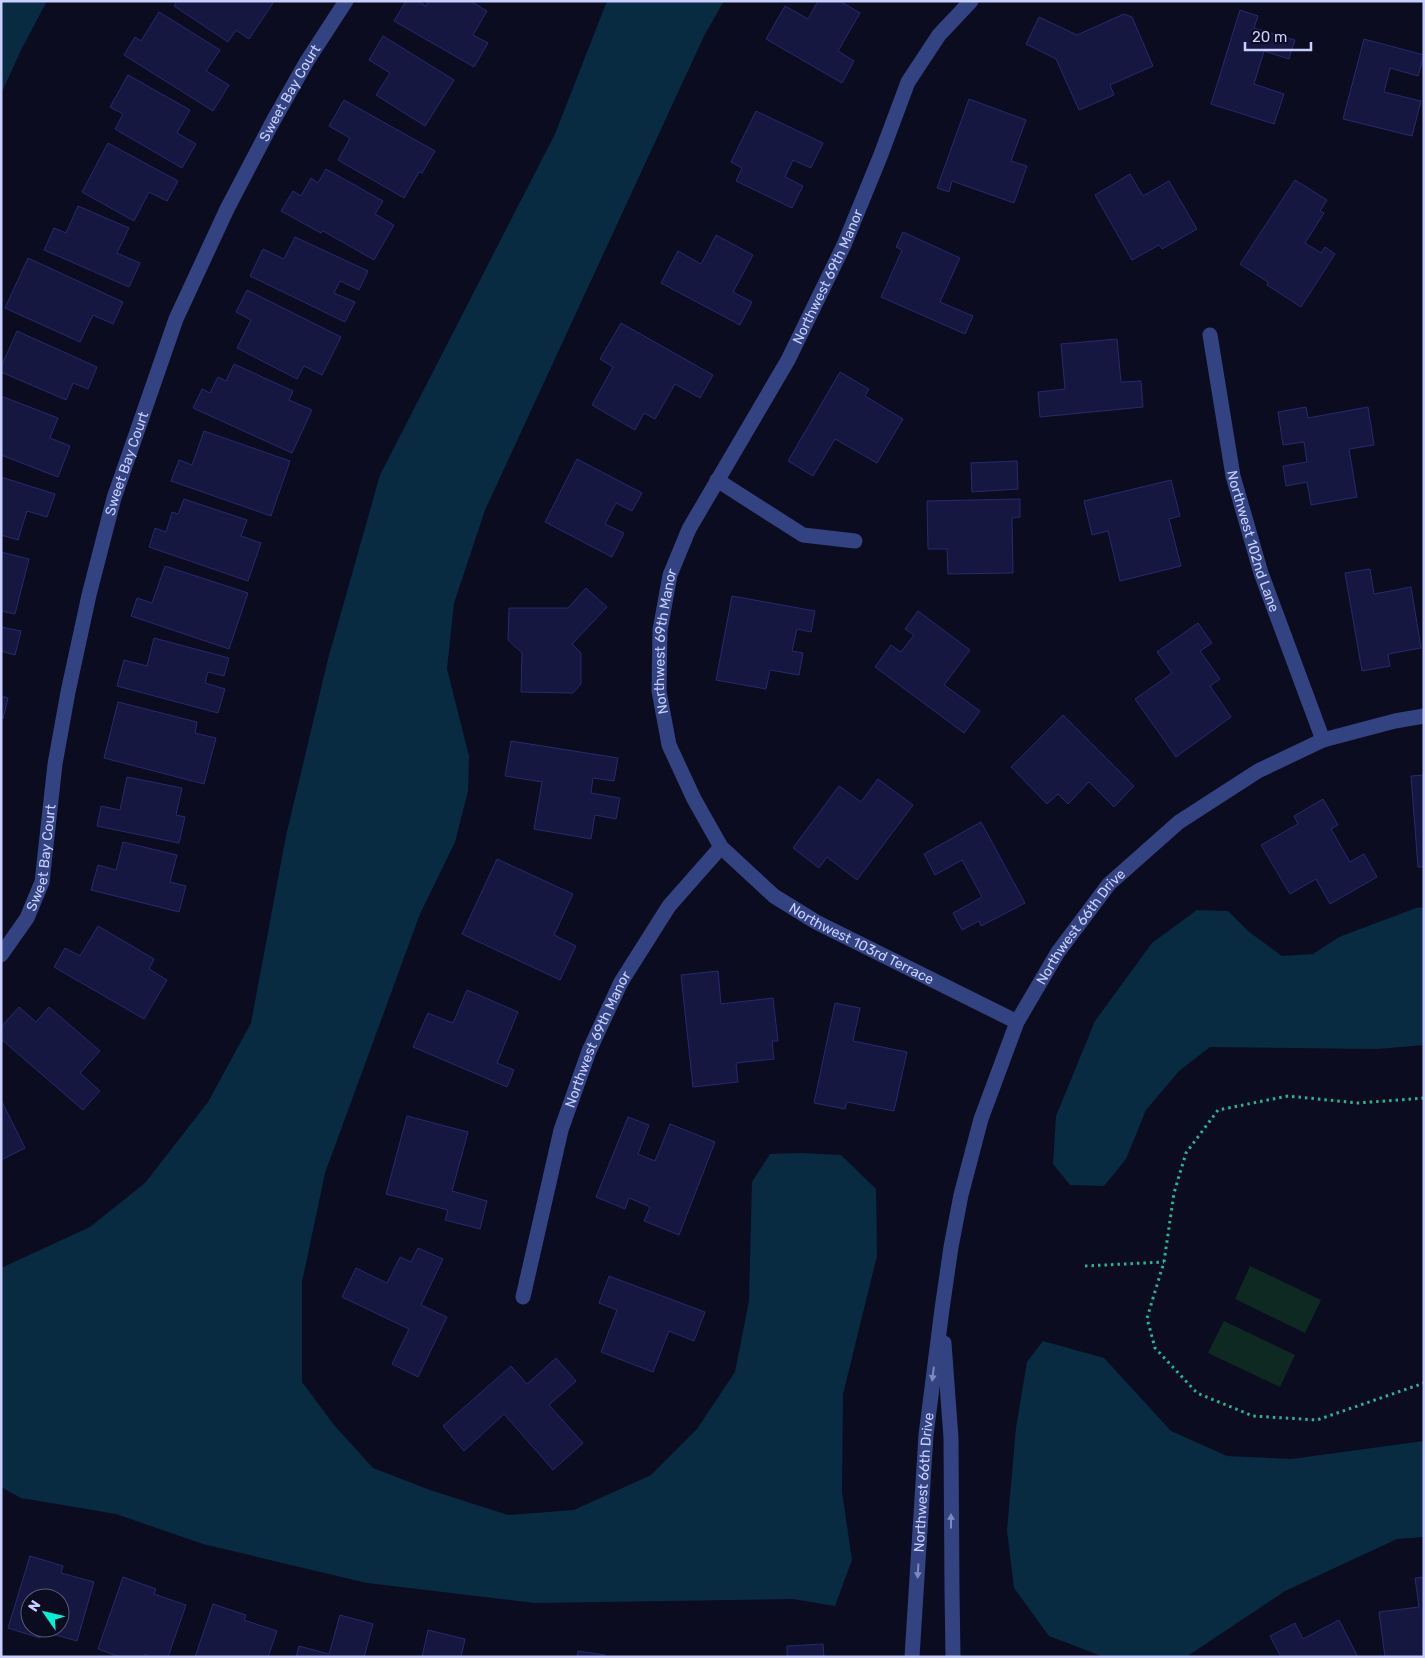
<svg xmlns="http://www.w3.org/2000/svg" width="1425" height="1658" font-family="Rubik,sans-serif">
	<rect width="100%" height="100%" fill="#0b0c1f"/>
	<g fill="#0e2922">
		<path d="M 1250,1266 L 1321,1300 L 1305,1333 L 1235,1299 Z"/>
		<path d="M 1224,1321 L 1295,1355 L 1280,1387 L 1208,1353 Z"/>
	</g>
	<g fill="#082b41">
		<path d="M 1,1 L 47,1 L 21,50 L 1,94 Z"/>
		<path d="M 607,1 L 724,1 L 705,34 L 485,510 L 454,603 L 447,669 L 469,756 L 468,791 L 455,842 L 420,914 L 325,1173 L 302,1282 L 302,1382 L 334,1425 L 373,1468 L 430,1490 L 508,1515 L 574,1510 L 651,1475 L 697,1429 L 735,1372 L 749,1301 L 752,1182 L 770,1154 L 799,1153 L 841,1155 L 876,1189 L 877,1256 L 843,1394 L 842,1492 L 852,1560 L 835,1606 L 793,1599 L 535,1603 L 367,1583 L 203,1544 L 116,1514 L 21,1498 L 1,1487 L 1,1268 L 90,1227 L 145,1183 L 208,1102 L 251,1023 L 286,836 L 328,659 L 380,475 L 555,134 Z"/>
		<path d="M 1424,907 L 1424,1045 L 1378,1049 L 1210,1047 L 1179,1071 L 1146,1110 L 1126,1159 L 1104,1186 L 1070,1185 L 1053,1164 L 1056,1116 L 1095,1021 L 1152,943 L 1197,910 L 1228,911 L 1248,931 L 1282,956 L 1313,954 L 1339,937 L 1416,908 Z"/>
		<path d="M 1043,1341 L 1104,1358 L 1171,1431 L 1227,1456 L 1291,1459 L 1424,1441 L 1424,1537 L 1397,1539 L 1285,1591 L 1186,1657 L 1104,1657 L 1049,1636 L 1014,1588 L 1007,1530 L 1016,1428 L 1027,1362 Z"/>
	</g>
	<g fill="#161741" stroke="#27296f" fill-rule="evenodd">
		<path d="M 177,1 L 271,1 L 273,3 L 249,39 L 236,30 L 228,42 L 174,6 Z"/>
		<path d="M 406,1 L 417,1 L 426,6 L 429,1 L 470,1 L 487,11 L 473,35 L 488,43 L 474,67 L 394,21 Z"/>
		<path d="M 818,1 L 840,1 L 860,13 L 838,51 L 854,61 L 842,83 L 766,39 L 785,6 L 808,19 Z"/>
		<path d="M 1240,10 L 1258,16 L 1254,28 L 1295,40 L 1289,59 L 1264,51 L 1254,84 L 1284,94 L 1274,124 L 1211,104 Z"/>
		<path d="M 159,12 L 220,50 L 206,71 L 229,85 L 213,111 L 124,55 L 135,37 L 141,41 Z"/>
		<path d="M 1124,14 L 1132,17 L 1153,66 L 1110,85 L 1114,95 L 1079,110 L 1056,59 L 1026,44 L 1039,17 L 1077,35 Z"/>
		<path d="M 383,36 L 454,80 L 425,126 L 376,95 L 390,73 L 369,60 Z"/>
		<path d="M 1364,39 L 1424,55 L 1418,76 L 1390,68 L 1384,92 L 1421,101 L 1412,136 L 1343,119 Z"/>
		<path d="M 128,75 L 190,110 L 177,133 L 196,144 L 182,168 L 115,129 L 123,114 L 110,107 Z"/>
		<path d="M 969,99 L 1026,120 L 1011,161 L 1027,166 L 1014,203 L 952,181 L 949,192 L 937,188 Z"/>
		<path d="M 344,100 L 435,151 L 422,173 L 419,172 L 404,198 L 338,160 L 350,138 L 329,126 Z"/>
		<path d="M 756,111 L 823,143 L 811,168 L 793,160 L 785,177 L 803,186 L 792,208 L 736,181 L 742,168 L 731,162 Z"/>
		<path d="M 108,143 L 178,181 L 167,201 L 149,192 L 134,221 L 82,192 Z"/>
		<path d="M 326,169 L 383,201 L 375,214 L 394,225 L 374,260 L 323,231 L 321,233 L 281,211 L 293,191 L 301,196 L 311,178 L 318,183 Z"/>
		<path d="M 1130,174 L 1143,196 L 1169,181 L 1197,229 L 1162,249 L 1159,245 L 1132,260 L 1095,195 Z"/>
		<path d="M 1295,180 L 1327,200 L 1320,211 L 1324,213 L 1305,243 L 1321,253 L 1325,247 L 1335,254 L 1301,307 L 1267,285 L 1268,282 L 1240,264 Z"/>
		<path d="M 78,206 L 129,228 L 117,253 L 140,263 L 129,287 L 44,250 L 54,228 L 66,233 Z"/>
		<path d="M 903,232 L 960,258 L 940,302 L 973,316 L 965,334 L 881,297 L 902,250 L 896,247 Z"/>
		<path d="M 716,235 L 753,255 L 733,292 L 752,302 L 740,325 L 661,283 L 678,251 L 701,264 Z"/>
		<path d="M 295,237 L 368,271 L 359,290 L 340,281 L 334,293 L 355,302 L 345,322 L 250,276 L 263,249 L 284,259 Z"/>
		<path d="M 28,258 L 123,302 L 113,324 L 93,315 L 80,342 L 5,308 Z"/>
		<path d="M 247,290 L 341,337 L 322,375 L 304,366 L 297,379 L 237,348 L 251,320 L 236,312 Z"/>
		<path d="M 621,323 L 713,375 L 700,398 L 675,384 L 655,419 L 644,413 L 635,430 L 592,405 L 613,367 L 600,359 Z"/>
		<path d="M 17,331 L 97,367 L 88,389 L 73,383 L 66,400 L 1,372 L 1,367 Z"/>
		<path d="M 1117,339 L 1121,382 L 1141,381 L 1143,407 L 1040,417 L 1038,392 L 1065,389 L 1061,344 Z"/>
		<path d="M 234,364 L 293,391 L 289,400 L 312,410 L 292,453 L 193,408 L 202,389 L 210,393 L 218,377 L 226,381 Z"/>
		<path d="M 840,372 L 869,389 L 865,396 L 903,419 L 877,463 L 835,439 L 813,476 L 788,461 Z"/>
		<path d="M 1,396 L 58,418 L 50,438 L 70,446 L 58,477 L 1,455 Z"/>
		<path d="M 1306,407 L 1308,418 L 1368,407 L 1374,445 L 1349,449 L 1357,497 L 1311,505 L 1307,482 L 1286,486 L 1283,466 L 1307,462 L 1304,442 L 1283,445 L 1278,412 Z"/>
		<path d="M 204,431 L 290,461 L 271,516 L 171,481 L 179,460 L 192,465 Z"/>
		<path d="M 577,459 L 642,493 L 632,511 L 616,503 L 605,524 L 624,533 L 612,557 L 545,522 Z"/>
		<path d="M 1017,461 L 1018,489 L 972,492 L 971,463 Z"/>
		<path d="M 1,477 L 55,494 L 47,517 L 27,511 L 18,540 L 1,535 Z"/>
		<path d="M 1171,480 L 1180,516 L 1169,519 L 1181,566 L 1120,581 L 1108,531 L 1092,535 L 1084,501 Z"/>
		<path d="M 184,499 L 247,520 L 241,536 L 261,543 L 248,581 L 149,547 L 155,528 L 166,532 L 172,512 L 178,514 Z"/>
		<path d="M 1020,499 L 1020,517 L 1012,518 L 1013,573 L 948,574 L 947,549 L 928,549 L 927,501 Z"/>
		<path d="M 1,552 L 29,559 L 15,614 L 1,611 Z"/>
		<path d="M 165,566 L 248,593 L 229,649 L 131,616 L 137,598 L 152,603 Z"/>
		<path d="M 1370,569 L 1374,594 L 1411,587 L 1421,648 L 1388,654 L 1390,666 L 1362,671 L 1345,573 Z"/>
		<path d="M 586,588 L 607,607 L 572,644 L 581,653 L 581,684 L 573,693 L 521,692 L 522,653 L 508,640 L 509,608 L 568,608 Z"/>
		<path d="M 732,596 L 815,611 L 811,632 L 797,629 L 792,651 L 803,653 L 799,675 L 770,670 L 766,689 L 716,680 Z"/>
		<path d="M 918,611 L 970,650 L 944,685 L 980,711 L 964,733 L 875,667 L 891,645 L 901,652 L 914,635 L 905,629 Z"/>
		<path d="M 1198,623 L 1212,643 L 1200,651 L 1220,679 L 1210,686 L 1231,717 L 1176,757 L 1135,699 L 1172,673 L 1157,652 Z"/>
		<path d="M 1,627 L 21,631 L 15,655 L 1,651 Z"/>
		<path d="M 154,638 L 229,658 L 224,676 L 208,672 L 205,683 L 225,689 L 218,713 L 117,686 L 124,660 L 147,666 Z"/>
		<path d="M 1,696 L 8,698 L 3,719 L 1,718 Z"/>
		<path d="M 118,702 L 197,722 L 195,733 L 216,738 L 204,784 L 104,758 Z"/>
		<path d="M 1063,715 L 1134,786 L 1114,807 L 1089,782 L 1068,804 L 1058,794 L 1047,804 L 1011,767 Z"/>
		<path d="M 511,741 L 618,758 L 614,781 L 593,778 L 591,793 L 620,798 L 616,819 L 595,815 L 591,839 L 534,829 L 542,782 L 505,776 Z"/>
		<path d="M 1424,775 L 1424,867 L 1418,867 L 1411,776 Z"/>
		<path d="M 127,777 L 182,788 L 176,815 L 185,817 L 179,843 L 97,826 L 101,806 L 120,810 Z"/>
		<path d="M 878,779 L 913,805 L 857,880 L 827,857 L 819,868 L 793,848 L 839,786 L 861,802 Z"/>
		<path d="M 1323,799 L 1338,825 L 1331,829 L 1350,862 L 1364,854 L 1377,877 L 1330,904 L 1316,879 L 1290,894 L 1261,845 L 1298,824 L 1294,816 Z"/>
		<path d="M 981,822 L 1025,903 L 981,926 L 979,921 L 962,930 L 953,913 L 982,897 L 962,860 L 935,875 L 924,854 Z"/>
		<path d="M 123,842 L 177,855 L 170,882 L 186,886 L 179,912 L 91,890 L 98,865 L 116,870 Z"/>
		<path d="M 497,859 L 573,894 L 554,935 L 576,946 L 560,980 L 462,934 Z"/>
		<path d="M 98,926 L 154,959 L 149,969 L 167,980 L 144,1019 L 54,967 L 65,948 L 80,956 Z"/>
		<path d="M 718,971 L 721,1004 L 773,998 L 778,1041 L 772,1041 L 774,1059 L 736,1063 L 738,1082 L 693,1087 L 681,975 Z"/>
		<path d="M 467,990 L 518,1012 L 497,1063 L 514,1070 L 507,1087 L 413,1047 L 428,1013 L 453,1023 Z"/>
		<path d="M 835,1003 L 860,1008 L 853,1041 L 907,1052 L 894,1111 L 847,1102 L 845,1109 L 814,1103 Z"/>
		<path d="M 19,1007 L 36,1022 L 49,1007 L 100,1051 L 80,1073 L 100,1091 L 83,1110 L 1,1039 L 1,1027 Z"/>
		<path d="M 1,1100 L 25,1148 L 1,1160 Z"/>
		<path d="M 407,1116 L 468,1132 L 452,1191 L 487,1201 L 480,1229 L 445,1220 L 448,1210 L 386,1194 Z"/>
		<path d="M 628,1117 L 649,1125 L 638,1154 L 655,1161 L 670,1124 L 715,1142 L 679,1235 L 644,1221 L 650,1207 L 629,1198 L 625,1209 L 596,1197 Z"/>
		<path d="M 418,1248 L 443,1259 L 421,1305 L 447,1317 L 418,1377 L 392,1364 L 409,1329 L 342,1297 L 356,1268 L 387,1283 L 400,1257 L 411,1262 Z"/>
		<path d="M 609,1276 L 705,1312 L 694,1341 L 669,1331 L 653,1372 L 601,1352 L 617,1310 L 599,1303 Z"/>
		<path d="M 556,1358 L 576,1381 L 549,1405 L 583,1443 L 553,1470 L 504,1414 L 464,1451 L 443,1426 L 511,1366 L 527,1384 Z"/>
		<path d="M 30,1556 L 63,1566 L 61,1573 L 94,1582 L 77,1641 L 42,1631 L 40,1638 L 8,1628 ZM 30,1598 L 60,1598 L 60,1628 L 30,1628 Z"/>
		<path d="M 123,1577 L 156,1589 L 154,1594 L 186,1605 L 168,1657 L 151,1657 L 145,1654 L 144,1657 L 120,1657 L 98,1649 Z"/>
		<path d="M 1424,1577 L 1424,1657 L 1385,1657 L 1379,1612 L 1419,1607 L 1415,1578 Z"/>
		<path d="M 213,1604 L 246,1615 L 244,1620 L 277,1631 L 268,1657 L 195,1657 Z"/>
		<path d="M 340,1615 L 373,1624 L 364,1657 L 296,1657 L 299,1646 L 329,1654 Z"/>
		<path d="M 1339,1620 L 1358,1657 L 1281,1657 L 1270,1636 L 1295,1623 L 1303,1639 Z"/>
		<path d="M 428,1630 L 465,1639 L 461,1657 L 422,1657 Z"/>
		<path d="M 823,1644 L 824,1657 L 787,1657 L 787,1646 Z"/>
		<path d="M 578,1651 L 605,1655 L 605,1657 L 577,1657 Z"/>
	</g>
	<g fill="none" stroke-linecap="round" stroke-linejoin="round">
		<g stroke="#27b68c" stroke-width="3" stroke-dasharray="2.5 4" stroke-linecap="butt">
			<path d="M 1424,1098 L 1358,1103 L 1288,1096 L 1218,1110 L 1186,1153 L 1174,1193 L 1164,1262 L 1147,1318 L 1155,1348 L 1197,1393 L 1253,1416 L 1317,1420 L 1424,1383"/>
			<path d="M 1085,1266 L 1164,1262"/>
		</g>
		<g stroke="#334281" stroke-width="15">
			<path id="s1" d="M 1210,335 L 1233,476 L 1261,573 L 1323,740"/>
			<path d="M 717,480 L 803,535 L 855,541"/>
			<path id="s2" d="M 721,847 L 774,896 L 816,922 L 1017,1022"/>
			<path id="s3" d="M 1,955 L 27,918 L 42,882 L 55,764 L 68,692 L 89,595 L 114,498 L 176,319 L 227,209 L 272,123 L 307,61 L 346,1"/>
			<path id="s4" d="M 523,1297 L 561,1130 L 589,1051 L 621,982 L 669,906 L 721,847 L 694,799 L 669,745 L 659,691 L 660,630 L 670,575 L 689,529 L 788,360 L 844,245 L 880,157 L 908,82 L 939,35 L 971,1"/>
			<path d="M 944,1343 L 951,1438 L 952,1591 L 953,1657"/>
			<path id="s5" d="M 912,1657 L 926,1435 L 942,1309 L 951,1247 L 961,1195 L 981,1119 L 1017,1022 L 1058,952 L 1109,884 L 1179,822 L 1258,771 L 1323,740 L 1395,721 L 1424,716"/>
		</g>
	</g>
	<defs><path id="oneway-solid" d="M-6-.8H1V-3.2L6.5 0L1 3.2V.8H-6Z" transform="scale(1.25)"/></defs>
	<g fill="#7e89c0">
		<use href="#oneway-solid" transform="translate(933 1374) rotate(97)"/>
		<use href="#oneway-solid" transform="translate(951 1521) rotate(-90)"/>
		<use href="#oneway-solid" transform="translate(918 1571) rotate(93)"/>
	</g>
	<g text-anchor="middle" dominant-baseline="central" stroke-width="4" stroke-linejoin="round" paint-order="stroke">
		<g font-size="14" fill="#c9d0ff" stroke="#0b0c1f">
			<text stroke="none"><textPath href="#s3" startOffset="918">Sweet Bay Court</textPath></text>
			<text stroke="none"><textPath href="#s4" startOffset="1124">Northwest 69th Manor</textPath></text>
			<text stroke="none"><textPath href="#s3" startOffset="512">Sweet Bay Court</textPath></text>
			<text stroke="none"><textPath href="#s1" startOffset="211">Northwest 102nd Lane</textPath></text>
			<text stroke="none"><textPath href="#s4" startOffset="719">Northwest 69th Manor</textPath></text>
			<text stroke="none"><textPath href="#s3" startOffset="108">Sweet Bay Court</textPath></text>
			<text stroke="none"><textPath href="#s5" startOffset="762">Northwest 66th Drive</textPath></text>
			<text stroke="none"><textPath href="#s2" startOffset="172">Northwest 103rd Terrace</textPath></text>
			<text stroke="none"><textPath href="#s4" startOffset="269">Northwest 69th Manor</textPath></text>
			<text stroke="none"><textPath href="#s5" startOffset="175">Northwest 66th Drive</textPath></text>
		</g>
	</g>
	<rect width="1425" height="1658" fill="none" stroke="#c9d0ff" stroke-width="5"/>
	<g transform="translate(45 1613) rotate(304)"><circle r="24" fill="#0b0c1f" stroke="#575a79"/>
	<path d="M0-4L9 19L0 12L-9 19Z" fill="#00f4d4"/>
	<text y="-8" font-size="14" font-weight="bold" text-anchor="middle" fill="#c9d0ff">N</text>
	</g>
	<path d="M1245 42v8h66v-8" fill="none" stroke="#c9d0ff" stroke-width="2.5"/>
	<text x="1252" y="42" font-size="15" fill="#c9d0ff" stroke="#0b0c1f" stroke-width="4" paint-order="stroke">20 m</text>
</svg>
